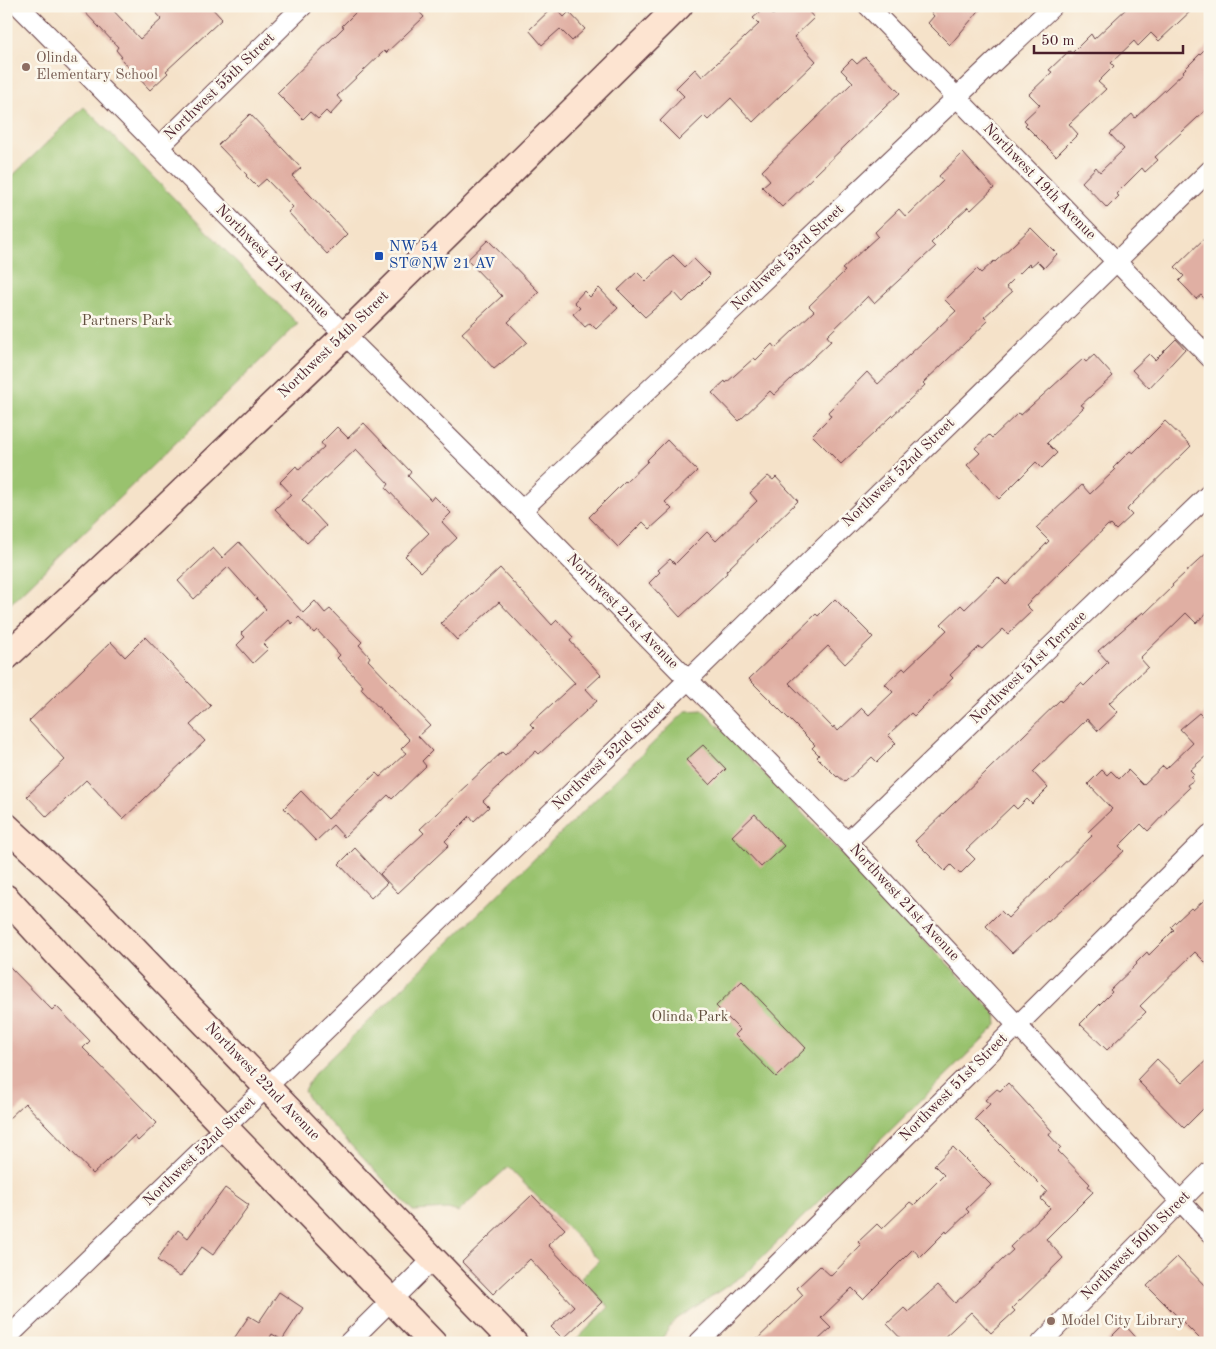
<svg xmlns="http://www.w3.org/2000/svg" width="1216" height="1349" font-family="'Old Standard TT',serif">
	<rect width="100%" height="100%" fill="#fbf7ec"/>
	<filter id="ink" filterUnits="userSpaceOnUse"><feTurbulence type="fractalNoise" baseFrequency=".02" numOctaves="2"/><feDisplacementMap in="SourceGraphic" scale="10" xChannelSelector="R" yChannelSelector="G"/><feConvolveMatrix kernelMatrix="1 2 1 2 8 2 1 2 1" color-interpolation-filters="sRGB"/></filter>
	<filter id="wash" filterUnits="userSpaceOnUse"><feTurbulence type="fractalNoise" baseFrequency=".0096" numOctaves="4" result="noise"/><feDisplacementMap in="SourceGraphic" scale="20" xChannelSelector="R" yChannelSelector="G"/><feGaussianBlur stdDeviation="1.12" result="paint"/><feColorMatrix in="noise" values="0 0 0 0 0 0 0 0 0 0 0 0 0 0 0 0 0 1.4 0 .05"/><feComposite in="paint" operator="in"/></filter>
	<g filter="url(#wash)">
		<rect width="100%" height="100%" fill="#f5e2c9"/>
		<g fill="#99c26e" stroke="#72704c">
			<path d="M 84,107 L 298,324 L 6,608 L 6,182 Z"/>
			<path d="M 703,710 L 996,1014 L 997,1025 L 745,1274 L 674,1321 L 659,1343 L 573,1343 L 609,1307 L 581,1278 L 599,1260 L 508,1167 L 458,1212 L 448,1209 L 413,1211 L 311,1103 L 304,1091 L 314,1074 L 686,711 Z"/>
		</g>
		<g id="blocks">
			<g fill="#e0afa3">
				<path d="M 79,6 L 109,6 L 140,39 L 162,19 L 150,6 L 210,6 L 222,19 L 166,71 L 168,73 L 150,90 L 120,58 L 122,57 L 116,50 L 118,47 Z"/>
				<path d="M 362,6 L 414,6 L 424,17 L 386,53 L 384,51 L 337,96 L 342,102 L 330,115 L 326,111 L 318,119 L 310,112 L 303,119 L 277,93 L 344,27 L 342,26 Z"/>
				<path d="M 554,6 L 564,17 L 569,12 L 585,29 L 572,41 L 560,29 L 542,45 L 529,30 Z"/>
				<path d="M 782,6 L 804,6 L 814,18 L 794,37 L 816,61 L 753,122 L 731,98 L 708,120 L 704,116 L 679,140 L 660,121 L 684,96 L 676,88 L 695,69 L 702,77 L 759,24 L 753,18 L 766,7 L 773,15 Z"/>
				<path d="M 925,6 L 983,6 L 950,45 L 928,23 L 934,16 Z"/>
				<path d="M 1129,6 L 1196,6 L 1159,41 L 1151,33 L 1138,46 L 1134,41 L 1111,63 L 1114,66 L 1098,82 L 1106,89 L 1069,124 L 1078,134 L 1056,156 L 1025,125 L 1027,123 L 1024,120 L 1040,105 L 1029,94 L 1052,72 L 1049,70 L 1069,51 L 1072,53 L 1091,34 L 1094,39 Z"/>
				<path d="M 1210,44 L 1210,106 L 1155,157 L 1158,160 L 1145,172 L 1142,168 L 1116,194 L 1119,196 L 1107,208 L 1082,182 L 1096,167 L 1100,172 L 1124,149 L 1110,134 L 1132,114 L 1135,118 L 1184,72 L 1183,71 Z"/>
				<path d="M 865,57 L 900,93 L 882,110 L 782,207 L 762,187 L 770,180 L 762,171 L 853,82 L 841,70 L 852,59 L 857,64 Z"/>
				<path d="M 250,114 L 301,168 L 292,176 L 347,234 L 327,254 L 288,212 L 293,207 L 266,179 L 257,187 L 246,176 L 247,175 L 218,145 Z"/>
				<path d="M 963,153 L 994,188 L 971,210 L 968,207 L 954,220 L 931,243 L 935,247 L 874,303 L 868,296 L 827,336 L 831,341 L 774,395 L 770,391 L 739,421 L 712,393 L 725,381 L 726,383 L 754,358 L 756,360 L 772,344 L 775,348 L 814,311 L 809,306 L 845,271 L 842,269 L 878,236 L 875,232 L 899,209 L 906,217 L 943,181 L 939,176 Z"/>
				<path d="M 1031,228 L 1057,254 L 1044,268 L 1037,261 L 1031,266 L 1029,264 L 1006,287 L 1012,292 L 984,317 L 988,321 L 923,383 L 925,385 L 841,464 L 812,435 L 831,416 L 828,412 L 867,372 L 878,384 L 956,311 L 945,300 L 977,269 L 981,273 L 994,261 L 995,262 Z"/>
				<path d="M 1210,233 L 1210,304 L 1201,295 L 1196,299 L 1188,290 L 1179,281 L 1184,276 L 1175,267 Z"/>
				<path d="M 488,240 L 539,292 L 508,322 L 527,342 L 494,369 L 462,333 L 502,296 L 467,260 Z"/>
				<path d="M 673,255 L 685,267 L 694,259 L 710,275 L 683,302 L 674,292 L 645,317 L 618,290 L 637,272 L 646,281 Z"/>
				<path d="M 599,288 L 618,308 L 596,329 L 590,323 L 585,327 L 573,314 L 580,308 L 574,302 L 584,291 L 590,297 Z"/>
				<path d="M 1176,339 L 1185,349 L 1149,388 L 1132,370 L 1149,354 L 1155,360 Z"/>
				<path d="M 1094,355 L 1113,376 L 1081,405 L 1084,407 L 1047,443 L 1057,453 L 1042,468 L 1036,462 L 999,499 L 967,465 L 980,453 L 975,448 L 989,435 L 992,438 L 1018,413 L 1021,415 L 1083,359 L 1086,362 Z"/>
				<path d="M 1165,421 L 1191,446 L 1128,508 L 1127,510 L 1132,515 L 1116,530 L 1111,525 L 1110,526 L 1108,525 L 1026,605 L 1032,611 L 1008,634 L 1003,629 L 982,649 L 979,647 L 950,675 L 953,678 L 926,704 L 914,716 L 911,713 L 888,735 L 896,743 L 877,762 L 872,757 L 845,782 L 838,776 L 837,777 L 817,757 L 819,755 L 812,748 L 815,745 L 749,679 L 816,614 L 818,616 L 835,599 L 873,637 L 845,664 L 828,646 L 789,683 L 833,728 L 834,726 L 838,731 L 862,708 L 869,715 L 893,692 L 885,684 L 903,668 L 905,670 L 947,630 L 941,624 L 961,605 L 965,609 L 998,577 L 1006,585 L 1049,541 L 1036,528 L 1082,485 L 1090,494 L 1115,470 L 1113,468 L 1130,451 L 1133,453 Z"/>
				<path d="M 364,423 L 411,472 L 408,476 L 431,500 L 434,496 L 451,513 L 442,522 L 457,538 L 421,572 L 405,556 L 429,533 L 386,488 L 389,484 L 356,449 L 302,500 L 326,526 L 307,543 L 275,509 L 291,494 L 280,482 L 296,466 L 299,470 L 324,447 L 321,443 L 337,427 L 348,438 Z"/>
				<path d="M 667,440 L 697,471 L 665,502 L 672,509 L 650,529 L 643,522 L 618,547 L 589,517 L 625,481 L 626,482 L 648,461 L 647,460 Z"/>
				<path d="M 768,476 L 773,480 L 776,477 L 798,501 L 726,571 L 727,573 L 709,590 L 680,617 L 649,583 L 660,572 L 658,570 L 670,559 L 675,564 L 707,532 L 716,541 L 757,501 L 750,493 Z"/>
				<path d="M 239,542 L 303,613 L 315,601 L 325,613 L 330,609 L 362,642 L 359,645 L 370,657 L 368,660 L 430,725 L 418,736 L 432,751 L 422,761 L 426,766 L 392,799 L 388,795 L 344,837 L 333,825 L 316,841 L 284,808 L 301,791 L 328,819 L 376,773 L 380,777 L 406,753 L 401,749 L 410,740 L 361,689 L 363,686 L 337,658 L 340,655 L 317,630 L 314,633 L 299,617 L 292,624 L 289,620 L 263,644 L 268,649 L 253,663 L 237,645 L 245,637 L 241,633 L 266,609 L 228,567 L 194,599 L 178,581 L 213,548 L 222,558 Z"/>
				<path d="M 1210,550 L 1210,610 L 1196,623 L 1186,613 L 1140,658 L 1148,667 L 1109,703 L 1118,712 L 1098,731 L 1087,719 L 1033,772 L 1048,788 L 1032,804 L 1027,799 L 1017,809 L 1013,805 L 966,850 L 975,859 L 960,874 L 951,865 L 945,871 L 915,841 L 1060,700 L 1061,702 L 1081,683 L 1084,686 L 1108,662 L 1098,651 L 1143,612 L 1144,614 L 1173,586 L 1172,585 Z"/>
				<path d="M 500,568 L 552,625 L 557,620 L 573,637 L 570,641 L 601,675 L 586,689 L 597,701 L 539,754 L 536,751 L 483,801 L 489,807 L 474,821 L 470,816 L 445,841 L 449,845 L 398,893 L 380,874 L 424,833 L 420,829 L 502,752 L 505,755 L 534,728 L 530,724 L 575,683 L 499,602 L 457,640 L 441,623 Z"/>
				<path d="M 145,637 L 211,706 L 190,725 L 205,741 L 123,819 L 86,780 L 47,817 L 27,796 L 65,760 L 29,721 L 111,642 L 125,657 Z"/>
				<path d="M 1210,708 L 1210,760 L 1206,756 L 1190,770 L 1194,774 L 1191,777 L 1194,780 L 1187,785 L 1189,788 L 1166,810 L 1167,811 L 1148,831 L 1141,824 L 1119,846 L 1124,851 L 1048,922 L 1047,921 L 1012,953 L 986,926 L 1001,911 L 1008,918 L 1092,836 L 1088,832 L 1112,809 L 1088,784 L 1102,770 L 1107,775 L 1111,771 L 1119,779 L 1128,770 L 1143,785 L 1163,766 L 1166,769 L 1193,743 L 1180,729 L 1199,713 L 1202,716 Z"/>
				<path d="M 703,745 L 726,769 L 710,785 L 686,760 Z"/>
				<path d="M 755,814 L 784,846 L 761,867 L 732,836 Z"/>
				<path d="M 355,848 L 387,883 L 371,898 L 339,864 Z"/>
				<path d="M 1210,895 L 1210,967 L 1195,952 L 1140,1006 L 1146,1012 L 1107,1050 L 1080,1024 L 1112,992 L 1110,990 L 1137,964 L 1136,963 L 1147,952 L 1149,955 L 1174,930 L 1171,927 L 1177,921 L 1191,908 L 1193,910 Z"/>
				<path d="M 6,963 L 52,1010 L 56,1006 L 90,1041 L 83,1048 L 157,1123 L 138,1141 L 134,1136 L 93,1174 L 25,1103 L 6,1121 Z"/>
				<path d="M 742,981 L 806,1048 L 776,1077 L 735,1035 L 740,1030 L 716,1006 Z"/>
				<path d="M 1210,1057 L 1210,1102 L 1184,1128 L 1137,1080 L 1157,1059 L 1182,1083 Z"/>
				<path d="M 1008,1083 L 1052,1131 L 1049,1135 L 1061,1148 L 1058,1151 L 1090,1184 L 1088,1186 L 1093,1192 L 1046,1239 L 1063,1258 L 1012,1308 L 1015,1311 L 991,1333 L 971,1312 L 938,1343 L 905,1343 L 887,1324 L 904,1308 L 908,1312 L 938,1285 L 955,1303 L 1013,1250 L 1010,1247 L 1050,1208 L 1041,1199 L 1047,1191 L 975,1119 L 990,1104 L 985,1100 L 997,1089 L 1000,1091 Z"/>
				<path d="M 953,1147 L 991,1185 L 966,1209 L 969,1212 L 947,1233 L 946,1231 L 920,1257 L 913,1249 L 863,1299 L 852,1288 L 821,1318 L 831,1328 L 815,1343 L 753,1343 L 803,1295 L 797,1288 L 820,1266 L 831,1276 L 861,1245 L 858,1242 L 877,1224 L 882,1229 L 910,1202 L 914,1205 L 944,1175 L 934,1165 Z"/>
				<path d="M 225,1188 L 249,1205 L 213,1255 L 202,1247 L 180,1277 L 157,1260 L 178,1230 L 188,1238 Z"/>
				<path d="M 532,1195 L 565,1229 L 548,1245 L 602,1302 L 563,1339 L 551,1327 L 574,1306 L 530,1259 L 493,1294 L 462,1262 Z"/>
				<path d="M 1177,1257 L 1210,1291 L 1210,1343 L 1204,1343 L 1147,1286 Z"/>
				<path d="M 279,1292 L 303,1308 L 282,1340 L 272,1334 L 267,1343 L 231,1343 L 249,1316 L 259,1322 Z"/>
				<path d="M 1124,1324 L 1141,1343 L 1105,1343 Z"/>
			</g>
		</g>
	</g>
	<g filter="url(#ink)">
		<use href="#blocks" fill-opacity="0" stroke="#643c43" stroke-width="1"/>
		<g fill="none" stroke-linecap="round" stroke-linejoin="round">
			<defs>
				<g id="minor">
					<path d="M 19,6 L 345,335 L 522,510 L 847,842 L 1210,1233"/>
					<path d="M 868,6 L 1210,358"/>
					<path d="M 159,147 L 303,6"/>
					<path d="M 522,510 L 1053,6"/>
					<path d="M 847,842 L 1210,493"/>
					<path d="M 6,1339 L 688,680 L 1210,170"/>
					<path d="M 348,1343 L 433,1259"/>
					<path d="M 698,1343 L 1210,834"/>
					<path d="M 1041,1343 L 1210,1171"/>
				</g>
				<g id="secondary">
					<path d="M 6,657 L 134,538 L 345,335 L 679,6"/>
					<path d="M 6,826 L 93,907 L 514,1343"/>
					<path d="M 6,898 L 61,958 L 433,1343"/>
				</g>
			</defs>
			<use href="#minor" stroke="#643c43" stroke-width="21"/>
			<use href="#secondary" stroke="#643c43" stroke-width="29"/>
			<use href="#minor" stroke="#fff" stroke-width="19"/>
			<use href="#secondary" stroke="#fde4d1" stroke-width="26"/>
		</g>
	</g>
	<g fill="#8d6e63" stroke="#fbf7ec" stroke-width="2">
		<circle cx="26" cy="67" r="5"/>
		<circle cx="1051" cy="1321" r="5"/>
	</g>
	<rect fill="#1a4fb4" stroke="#fbf7ec" stroke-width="2" x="374" y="251" width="10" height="10" rx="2.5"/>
	<g text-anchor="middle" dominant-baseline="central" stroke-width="5" stroke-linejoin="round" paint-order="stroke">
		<g font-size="15" fill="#785e54" stroke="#fbf7ec" text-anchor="start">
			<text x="36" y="58">Olinda<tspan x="36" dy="17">Elementary School</tspan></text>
			<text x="1061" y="1321">Model City Library</text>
		</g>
		<g font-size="15" fill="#4a1f2b" stroke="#fbf7ec">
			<text transform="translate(220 87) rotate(-44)">Northwest 55th Street</text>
			<text transform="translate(1039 182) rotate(46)">Northwest 19th Avenue</text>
			<text transform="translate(788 258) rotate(-43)">Northwest 53rd Street</text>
			<text transform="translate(272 262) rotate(45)">Northwest 21st Avenue</text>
			<text transform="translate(334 345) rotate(-44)">Northwest 54th Street</text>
			<text transform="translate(899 473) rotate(-44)">Northwest 52nd Street</text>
			<text transform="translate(622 612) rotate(46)">Northwest 21st Avenue</text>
			<text transform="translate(1029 668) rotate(-44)">Northwest 51st Terrace</text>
			<text transform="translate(609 756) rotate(-44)">Northwest 52nd Street</text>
			<text transform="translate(904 903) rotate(47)">Northwest 21st Avenue</text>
			<text transform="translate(262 1082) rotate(46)">Northwest 22nd Avenue</text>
			<text transform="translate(954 1088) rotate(-45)">Northwest 51st Street</text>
			<text transform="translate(200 1152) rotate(-44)">Northwest 52nd Street</text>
			<text transform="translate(1136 1246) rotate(-45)">Northwest 50th Street</text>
		</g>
		<g font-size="15" fill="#164399" stroke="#fbf7ec" text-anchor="start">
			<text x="389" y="247">NW 54<tspan x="389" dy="17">ST@NW 21 AV</tspan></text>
		</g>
		<g font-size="15" fill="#62503f" stroke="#fbf7ec">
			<text x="127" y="321">Partners Park</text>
			<text x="690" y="1017">Olinda Park</text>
		</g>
	</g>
	<rect width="1216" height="1349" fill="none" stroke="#fbf7ec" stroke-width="25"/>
	<path d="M1034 45v8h149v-8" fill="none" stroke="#4a1f2b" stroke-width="2.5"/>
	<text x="1041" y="45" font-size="15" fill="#4a1f2b" stroke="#fbf7ec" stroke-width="4" paint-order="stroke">50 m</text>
</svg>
